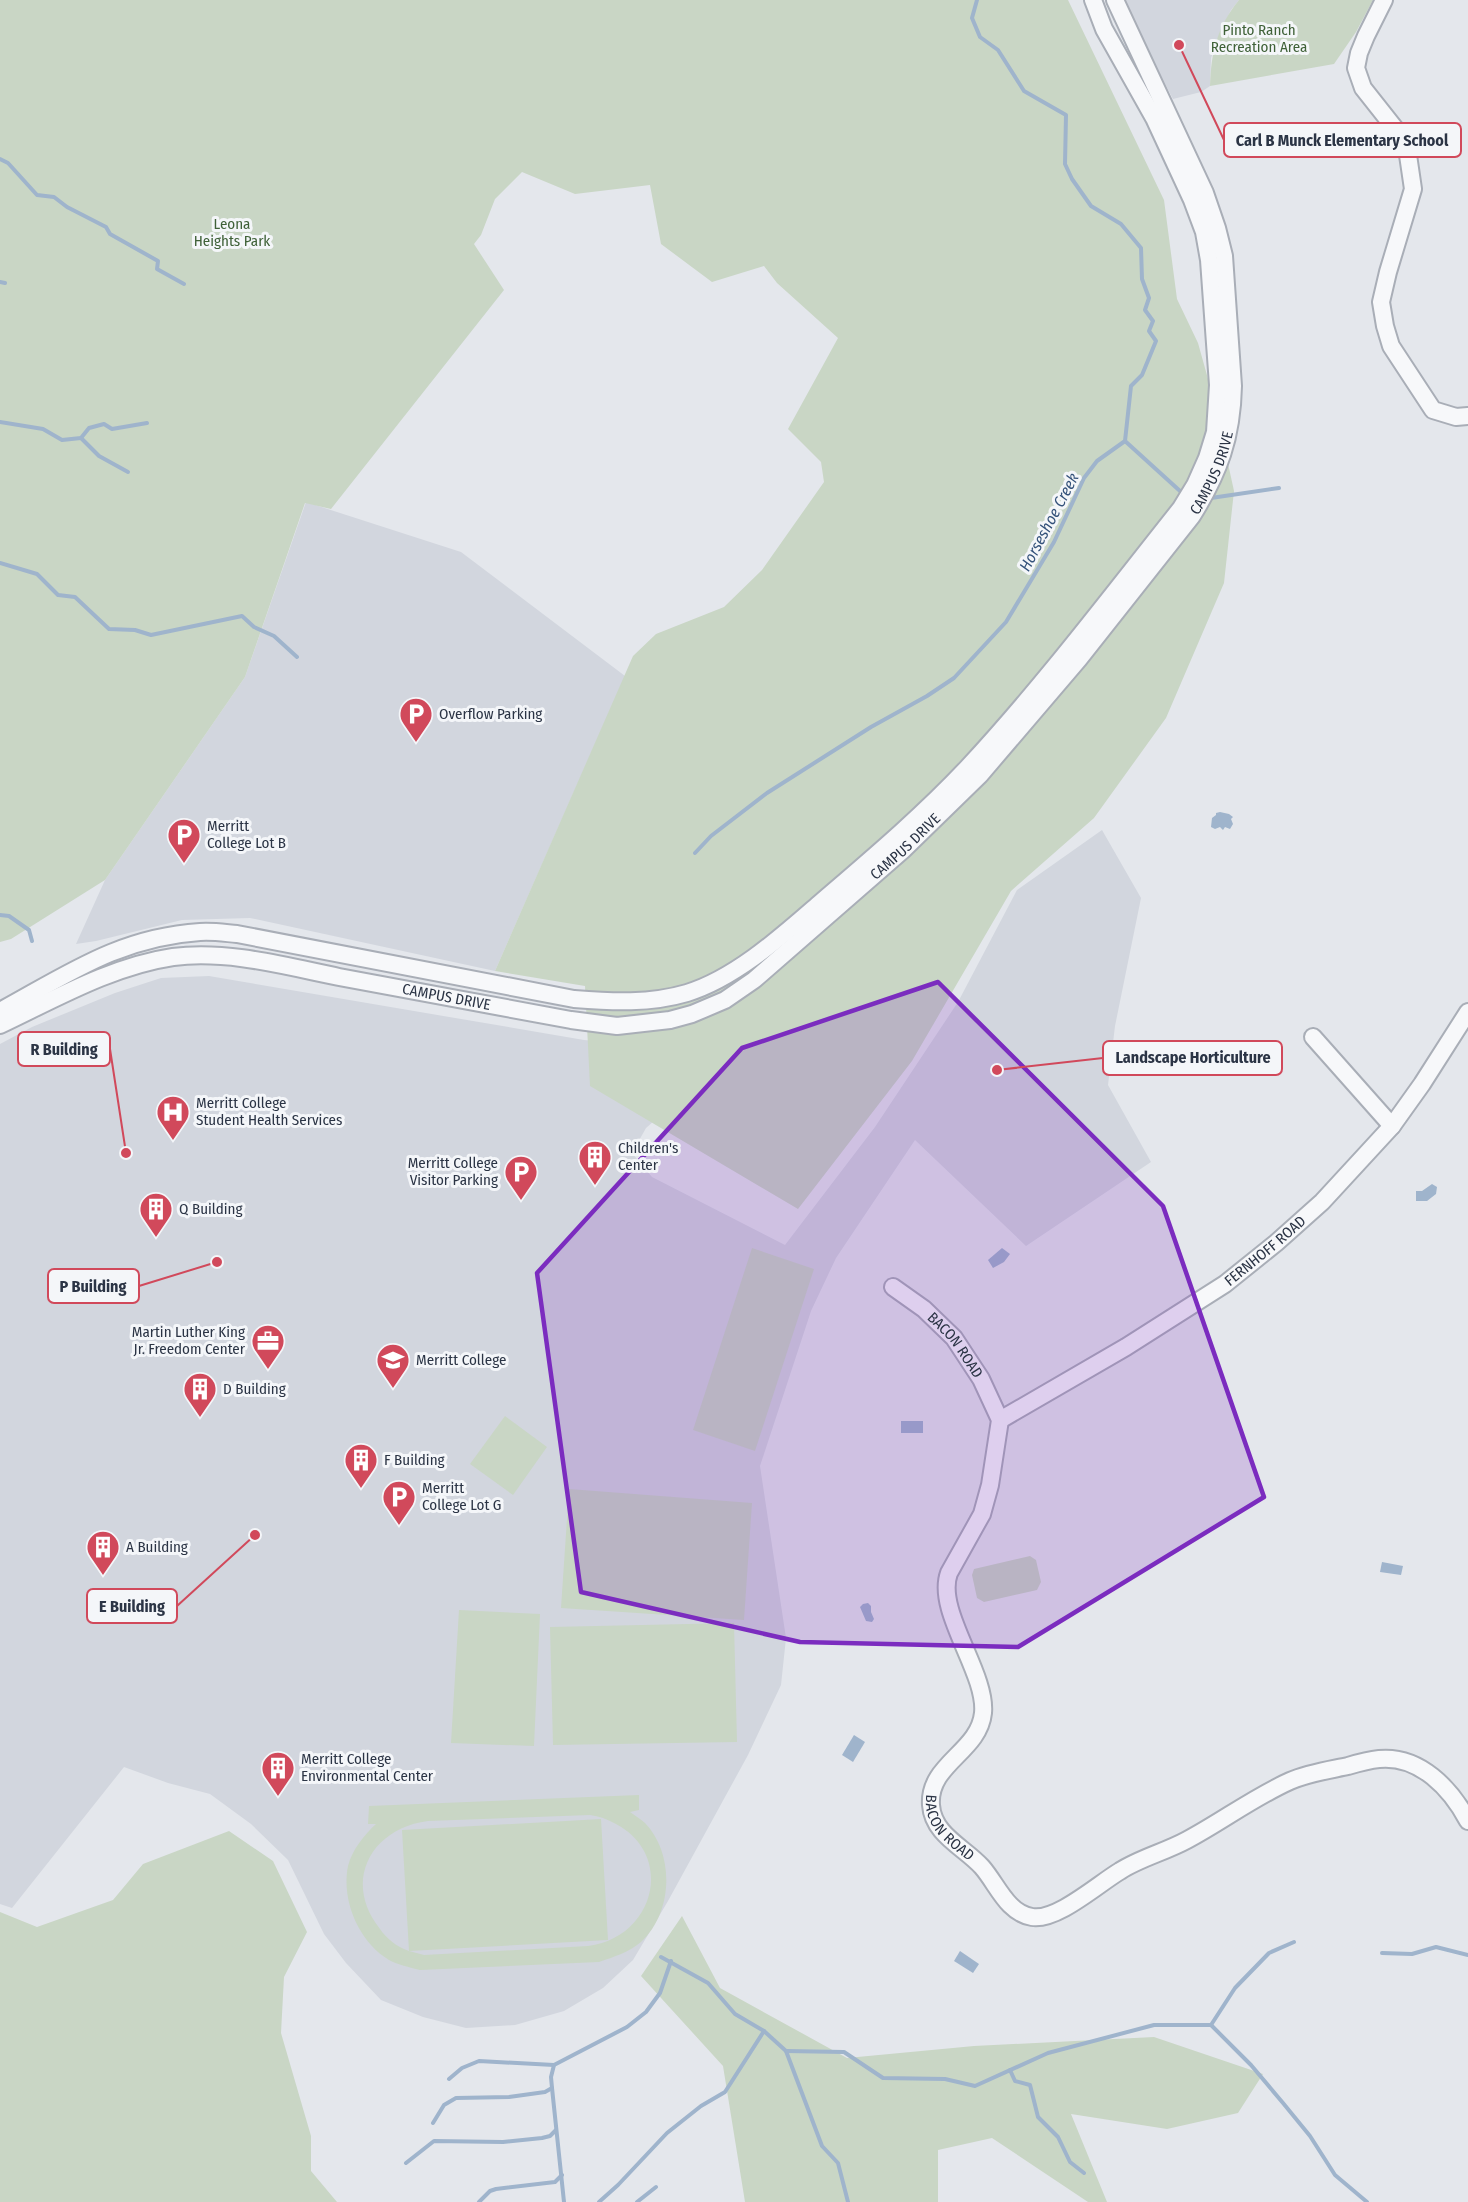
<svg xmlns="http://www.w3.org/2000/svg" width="1468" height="2202" font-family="'Fira Sans Condensed',sans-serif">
	<rect width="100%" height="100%" fill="#e4e7ec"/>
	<g fill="#d2d6de">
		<path d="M 1121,0 L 1239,0 L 1231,10 L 1220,32 L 1211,58 L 1210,86 L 1201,92 L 1173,99 Z"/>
		<path d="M 306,502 L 461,552 L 625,676 L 495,971 L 250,918 L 182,920 L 96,941 L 76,944 L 105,880 L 245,677 Z"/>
		<path d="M 1102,830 L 1141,898 L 1115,1026 L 1108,1085 L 1151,1162 L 1026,1246 L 915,1140 L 836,1258 L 811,1311 L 760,1466 L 786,1638 L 781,1685 L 748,1755 L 668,1901 L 633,1960 L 603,1988 L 564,2011 L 515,2025 L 466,2028 L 423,2017 L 381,2000 L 346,1963 L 324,1934 L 288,1860 L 251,1824 L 210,1794 L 168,1783 L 124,1767 L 12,1908 L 0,1904 L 0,1044 L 32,1027 L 115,993 L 161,978 L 209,976 L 584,1040 L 641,1046 L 806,988 L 646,1128 L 632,1153 L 652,1177 L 785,1245 L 875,1127 L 958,1002 L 1017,890 Z"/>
	</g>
	<g fill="#c9d6c5" fill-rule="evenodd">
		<path d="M 0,0 L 1068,0 L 1164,200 L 1177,299 L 1198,343 L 1215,404 L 1234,491 L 1224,583 L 1166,718 L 1094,818 L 1011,891 L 912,1061 L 798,1209 L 590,1086 L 585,986 L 495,971 L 633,656 L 656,634 L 724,607 L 762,570 L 824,482 L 821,462 L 788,429 L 838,338 L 777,283 L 764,266 L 712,282 L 661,244 L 650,185 L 575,194 L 522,172 L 495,199 L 481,235 L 474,244 L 504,290 L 331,509 L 305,503 L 245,677 L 105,880 L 11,939 L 0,942 Z"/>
		<path d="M 1239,0 L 1373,0 L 1356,32 L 1334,64 L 1210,86 C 1211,52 1217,27 1239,0 Z"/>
		<path d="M 752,1248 L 814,1269 L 755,1451 L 693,1430 Z"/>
		<path d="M 505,1416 L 547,1447 L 513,1495 L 470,1464 Z"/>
		<path d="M 569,1489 L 752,1503 L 744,1620 L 561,1608 Z"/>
		<path d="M 1030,1556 L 1036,1560 L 1041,1582 L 1037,1590 L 984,1602 L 977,1598 L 972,1575 L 974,1569 Z"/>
		<path d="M 459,1610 L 540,1614 L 534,1746 L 451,1743 Z"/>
		<path d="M 734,1623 L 737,1742 L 553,1745 L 550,1627 Z"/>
		<path d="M 639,1795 L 639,1810 L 630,1812 C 635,1816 641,1819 645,1823 C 675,1854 673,1913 641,1942 C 629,1952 614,1957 599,1962 L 420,1970 C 409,1967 398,1965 389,1960 C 359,1942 341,1901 348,1866 C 352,1850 364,1835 376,1824 L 368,1824 L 369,1806 ZM 590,1815 C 599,1816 607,1819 616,1824 C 676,1856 654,1938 588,1946 L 424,1955 L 409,1951 L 608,1940 L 601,1819 L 402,1830 L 409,1951 C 397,1947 387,1939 380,1929 C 342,1882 371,1828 428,1821 Z"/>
		<path d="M 229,1831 L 273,1861 L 307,1932 L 284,1977 L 281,2033 L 311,2136 L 311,2171 L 337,2202 L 0,2202 L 0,1912 L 37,1927 L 113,1900 L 143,1864 Z"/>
		<path d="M 682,1916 L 720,1988 L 847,2058 L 974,2046 L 1154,2037 L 1263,2074 L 1238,2113 L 1167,2129 L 1071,2114 L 1107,2202 L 1088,2202 L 992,2138 L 938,2150 L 938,2202 L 745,2202 L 723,2066 L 641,1976 Z"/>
	</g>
	<g fill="#9fb4cc">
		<path d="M 1220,812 L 1229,814 L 1233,817 L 1231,819 L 1233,824 L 1230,829 L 1225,827 L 1223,830 L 1220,827 L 1215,829 L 1211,827 L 1212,818 L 1216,815 L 1216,813 Z"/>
		<path d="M 1432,1184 L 1437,1187 L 1436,1194 L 1427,1201 L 1416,1201 L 1416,1191 L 1422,1191 Z"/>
		<path d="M 1002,1248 L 1010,1254 L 1004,1262 L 993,1268 L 988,1260 Z"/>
		<rect x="901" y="1421" width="22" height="12"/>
		<path d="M 1382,1562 L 1403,1566 L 1401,1575 L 1380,1572 Z"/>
		<path d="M 863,1604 L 868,1603 L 871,1606 L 871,1612 L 874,1619 L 872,1622 L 866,1621 L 860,1607 Z"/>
		<path d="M 854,1735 L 865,1742 L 853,1762 L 842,1755 Z"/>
		<path d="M 960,1951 L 979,1964 L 973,1973 L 954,1961 Z"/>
	</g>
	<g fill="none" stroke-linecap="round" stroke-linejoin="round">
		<g stroke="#9fb4cc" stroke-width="4">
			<path d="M 0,159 L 8,163 L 37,195 L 54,197 L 67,207 L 106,227 L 110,234 L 158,261 L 157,269 L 184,284"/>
			<path d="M 0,282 L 5,283"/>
			<path d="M 0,422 L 43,429 L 62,440 L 81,438 L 89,428 L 104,424 L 112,429 L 147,423"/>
			<path d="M 81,438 L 99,456 L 128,472"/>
			<path d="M 1125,441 L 1180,491"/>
			<path d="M 1211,498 L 1279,488"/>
			<path d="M 0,563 L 37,574 L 58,595 L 75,597 L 109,629 L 135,630 L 151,635 L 242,616 L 254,627 L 274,636 L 297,657"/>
			<path d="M 695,853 L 711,836 L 767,793 L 871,727 L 927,696 L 954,678 L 1006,622 L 1054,542 L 1084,478 L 1097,461 L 1125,441 L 1131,386 L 1142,375 L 1156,341 L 1149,331 L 1153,321 L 1145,310 L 1149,298 L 1142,279 L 1141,248 L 1121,224 L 1091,206 L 1072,179 L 1065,164 L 1066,115 L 1024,91 L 998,50 L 980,37 L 972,18 L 977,0"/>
			<path d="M 0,915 L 9,916 L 29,930 L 32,941"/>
			<path d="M 1382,1953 L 1412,1954 L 1436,1947 L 1468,1955"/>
			<path d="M 661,1957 L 708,1983 L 735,2014 L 764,2031 L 786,2051 L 822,2146 L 838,2163 L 848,2202"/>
			<path d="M 1211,2025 L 1251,2065 L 1283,2103 L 1310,2136 L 1335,2175 L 1367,2202"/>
			<path d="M 786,2051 L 844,2052 L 883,2078 L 945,2079 L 975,2086 L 1048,2053 L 1154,2025 L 1211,2025 L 1235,1988 L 1269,1953 L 1294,1942"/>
			<path d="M 1010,2070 L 1015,2081 L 1030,2085 L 1038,2117 L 1058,2137 L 1070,2162 L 1084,2173"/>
			<path d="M 449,2079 L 462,2068 L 479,2061 L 554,2065"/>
			<path d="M 433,2123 L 444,2105 L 456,2098 L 509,2097 L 545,2092 L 552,2088"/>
			<path d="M 406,2163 L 434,2141 L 503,2142 L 542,2138 L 550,2136 L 556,2130"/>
			<path d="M 479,2202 L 490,2191 L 496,2189 L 555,2182 L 562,2175"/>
			<path d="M 564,2202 L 552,2088 L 551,2077 L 554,2065 L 627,2027 L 646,2012 L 660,1993 L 671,1961"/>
			<path d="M 599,2202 L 618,2185 L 667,2133 L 701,2106 L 725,2092 L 764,2031"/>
			<path d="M 637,2202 L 656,2187"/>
		</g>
		<defs>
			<g id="minor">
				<path d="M 1384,0 L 1366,36 L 1359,53 L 1356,68 L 1363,88 L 1397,131 L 1408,155 L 1413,189 L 1388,272 L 1381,302 L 1385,326 L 1391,346 L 1433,410 L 1456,417 L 1468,416"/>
				<path d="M 0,1011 C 68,974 120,937 200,932 C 212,931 225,933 237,934 L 574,999 C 612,1002 650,1004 687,993 C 736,978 783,935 821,902 C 871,859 922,816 968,767 C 1044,685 1111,596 1181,508 L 1195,485 L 1207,458 L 1215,432 L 1218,385 L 1209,260 L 1204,232 L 1192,200 L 1154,118 L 1104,29 L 1093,0"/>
				<path id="s1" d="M 0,1025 C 55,999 112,966 173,957 C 228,950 285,966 339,977 C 416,991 494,1006 571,1020 L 617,1026 L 670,1020 L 692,1014 L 725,1000 L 754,980 L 902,851 L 980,775 L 1079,659 L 1192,516 C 1219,473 1232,437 1233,386 L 1224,256 L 1217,228 L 1205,193 L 1115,0"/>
				<path d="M 1313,1037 L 1392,1126"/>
				<path id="s2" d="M 893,1287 L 924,1309 L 954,1338 L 981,1379 L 1000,1420 L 990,1485 L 982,1514 L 949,1573 C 935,1611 987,1673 983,1713 C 979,1752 928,1764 931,1805 C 933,1835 964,1847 982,1867 C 997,1884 1007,1913 1032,1917 C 1057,1921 1098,1884 1120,1871 C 1140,1858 1165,1852 1187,1840 C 1221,1822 1254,1797 1290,1781 C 1308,1773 1329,1770 1348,1766 C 1358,1763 1369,1760 1379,1759 C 1420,1755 1451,1789 1468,1821"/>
				<path id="s3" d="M 1000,1420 L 1126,1347 L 1225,1284 L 1276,1243 L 1322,1202 L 1392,1126 L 1422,1084 L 1468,1012"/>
			</g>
		</defs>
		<use href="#minor" stroke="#a9aeb7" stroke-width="20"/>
		<use href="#minor" stroke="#f7f8fa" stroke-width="16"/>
	</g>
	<path fill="#7b2cbf" fill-opacity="0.2" stroke="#7b2cbf" stroke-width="4.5" stroke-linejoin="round" d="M 938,982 L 1163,1206 L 1264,1497 L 1018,1647 L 800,1642 L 581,1592 L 537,1273 L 742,1048 Z"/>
	<defs>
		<symbol id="parking-pin" viewBox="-11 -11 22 30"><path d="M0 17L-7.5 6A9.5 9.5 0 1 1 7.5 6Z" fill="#d1495b" stroke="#f4f6f9"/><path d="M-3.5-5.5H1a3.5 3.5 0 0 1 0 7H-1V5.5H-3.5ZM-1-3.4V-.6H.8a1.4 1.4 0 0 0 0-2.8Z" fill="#fff"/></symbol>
		<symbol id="hospital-pin" viewBox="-11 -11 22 30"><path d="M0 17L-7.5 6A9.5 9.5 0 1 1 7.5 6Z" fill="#d1495b" stroke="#f4f6f9"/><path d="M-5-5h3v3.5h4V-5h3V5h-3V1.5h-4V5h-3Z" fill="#fff"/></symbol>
		<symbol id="building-pin" viewBox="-11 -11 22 30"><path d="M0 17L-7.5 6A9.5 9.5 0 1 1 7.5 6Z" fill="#d1495b" stroke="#f4f6f9"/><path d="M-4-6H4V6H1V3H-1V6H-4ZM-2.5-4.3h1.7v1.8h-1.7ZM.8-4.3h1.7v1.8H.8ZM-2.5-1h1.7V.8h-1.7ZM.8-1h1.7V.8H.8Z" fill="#fff"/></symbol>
		<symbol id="office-pin" viewBox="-11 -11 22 30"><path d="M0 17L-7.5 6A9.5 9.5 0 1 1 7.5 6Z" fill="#d1495b" stroke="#f4f6f9"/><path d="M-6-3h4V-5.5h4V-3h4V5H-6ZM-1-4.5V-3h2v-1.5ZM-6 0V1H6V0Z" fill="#fff"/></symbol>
		<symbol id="university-pin" viewBox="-11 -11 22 30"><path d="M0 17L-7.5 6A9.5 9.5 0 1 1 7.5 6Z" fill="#d1495b" stroke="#f4f6f9"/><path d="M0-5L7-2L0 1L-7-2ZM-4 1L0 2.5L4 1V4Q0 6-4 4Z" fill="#fff"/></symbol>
	</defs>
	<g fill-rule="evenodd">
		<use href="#parking-pin" x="397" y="695" width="38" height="52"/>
		<use href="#parking-pin" x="165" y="816" width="38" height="52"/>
		<use href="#hospital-pin" x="154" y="1093" width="38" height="52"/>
		<use href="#building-pin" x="576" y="1138" width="38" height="52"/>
		<use href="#parking-pin" x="502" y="1153" width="38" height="52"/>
		<use href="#building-pin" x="137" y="1190" width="38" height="52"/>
		<use href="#office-pin" x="249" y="1322" width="38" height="52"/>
		<use href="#university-pin" x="374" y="1341" width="38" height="52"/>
		<use href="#building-pin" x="181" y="1370" width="38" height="52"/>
		<use href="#building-pin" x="342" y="1441" width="38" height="52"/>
		<use href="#parking-pin" x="380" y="1478" width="38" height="52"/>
		<use href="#building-pin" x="84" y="1528" width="38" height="52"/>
		<use href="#building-pin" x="259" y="1749" width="38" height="52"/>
	</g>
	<g text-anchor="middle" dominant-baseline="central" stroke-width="6" stroke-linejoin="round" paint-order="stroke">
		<g font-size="15" fill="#3f6138" stroke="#f4f6f9">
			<text x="1259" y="30">Pinto Ranch<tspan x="1259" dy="17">Recreation Area</tspan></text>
			<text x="232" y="224">Leona<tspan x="232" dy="17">Heights Park</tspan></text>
		</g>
		<g font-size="15" fill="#2b3445" stroke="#f4f6f9">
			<text stroke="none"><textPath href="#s1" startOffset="1472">CAMPUS DRIVE</textPath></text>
			<text stroke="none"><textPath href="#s1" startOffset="986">CAMPUS DRIVE</textPath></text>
			<text stroke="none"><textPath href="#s1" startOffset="464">CAMPUS DRIVE</textPath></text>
			<text stroke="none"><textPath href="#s3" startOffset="315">FERNHOFF ROAD</textPath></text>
			<text stroke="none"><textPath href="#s2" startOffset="86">BACON ROAD</textPath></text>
			<text stroke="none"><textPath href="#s2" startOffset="622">BACON ROAD</textPath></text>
		</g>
		<g font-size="15" fill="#2b3445" stroke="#f4f6f9" text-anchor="start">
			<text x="439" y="714">Overflow Parking</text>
			<text x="207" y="826">Merritt<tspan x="207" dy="17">College Lot B</tspan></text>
			<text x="196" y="1103">Merritt College<tspan x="196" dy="17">Student Health Services</tspan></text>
			<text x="618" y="1148">Children's<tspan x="618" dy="17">Center</tspan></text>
			<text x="498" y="1163" text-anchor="end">Merritt College<tspan x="498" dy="17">Visitor Parking</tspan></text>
			<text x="179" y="1209">Q Building</text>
			<text x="245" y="1332" text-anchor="end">Martin Luther King<tspan x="245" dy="17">Jr. Freedom Center</tspan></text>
			<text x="416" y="1360">Merritt College</text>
			<text x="223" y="1389">D Building</text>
			<text x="384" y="1460">F Building</text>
			<text x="422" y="1488">Merritt<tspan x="422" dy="17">College Lot G</tspan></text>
			<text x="126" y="1547">A Building</text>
			<text x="301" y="1759">Merritt College<tspan x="301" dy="17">Environmental Center</tspan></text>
		</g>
		<g font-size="16" font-style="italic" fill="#34527a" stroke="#f4f6f9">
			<text transform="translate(1049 522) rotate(-62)">Horseshoe Creek</text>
		</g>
	</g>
	<path fill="none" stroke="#d1495b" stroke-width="2" d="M1179 45L1224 140M126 1153L110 1049M997 1070L1103 1058M217 1262L139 1286M255 1535L177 1606"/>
	<g fill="#d1495b" stroke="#f4f6f9" stroke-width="2">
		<circle cx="1179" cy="45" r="6"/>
		<circle cx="126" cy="1153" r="6"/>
		<circle cx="997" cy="1070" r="6"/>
		<circle cx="217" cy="1262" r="6"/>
		<circle cx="255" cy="1535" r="6"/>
	</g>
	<g fill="#f4f6f9" stroke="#d1495b" stroke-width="2">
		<rect x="1224" y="123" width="237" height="34" rx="6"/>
		<rect x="18" y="1032" width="92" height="34" rx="6"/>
		<rect x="1103" y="1041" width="179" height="34" rx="6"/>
		<rect x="48" y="1269" width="91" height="34" rx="6"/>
		<rect x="87" y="1589" width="90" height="34" rx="6"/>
	</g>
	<g font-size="16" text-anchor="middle" font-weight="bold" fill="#2b3445">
		<text x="1342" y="146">Carl B Munck Elementary School</text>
		<text x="64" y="1055">R Building</text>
		<text x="1193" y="1063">Landscape Horticulture</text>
		<text x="93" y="1292">P Building</text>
		<text x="132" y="1612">E Building</text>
	</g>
</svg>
